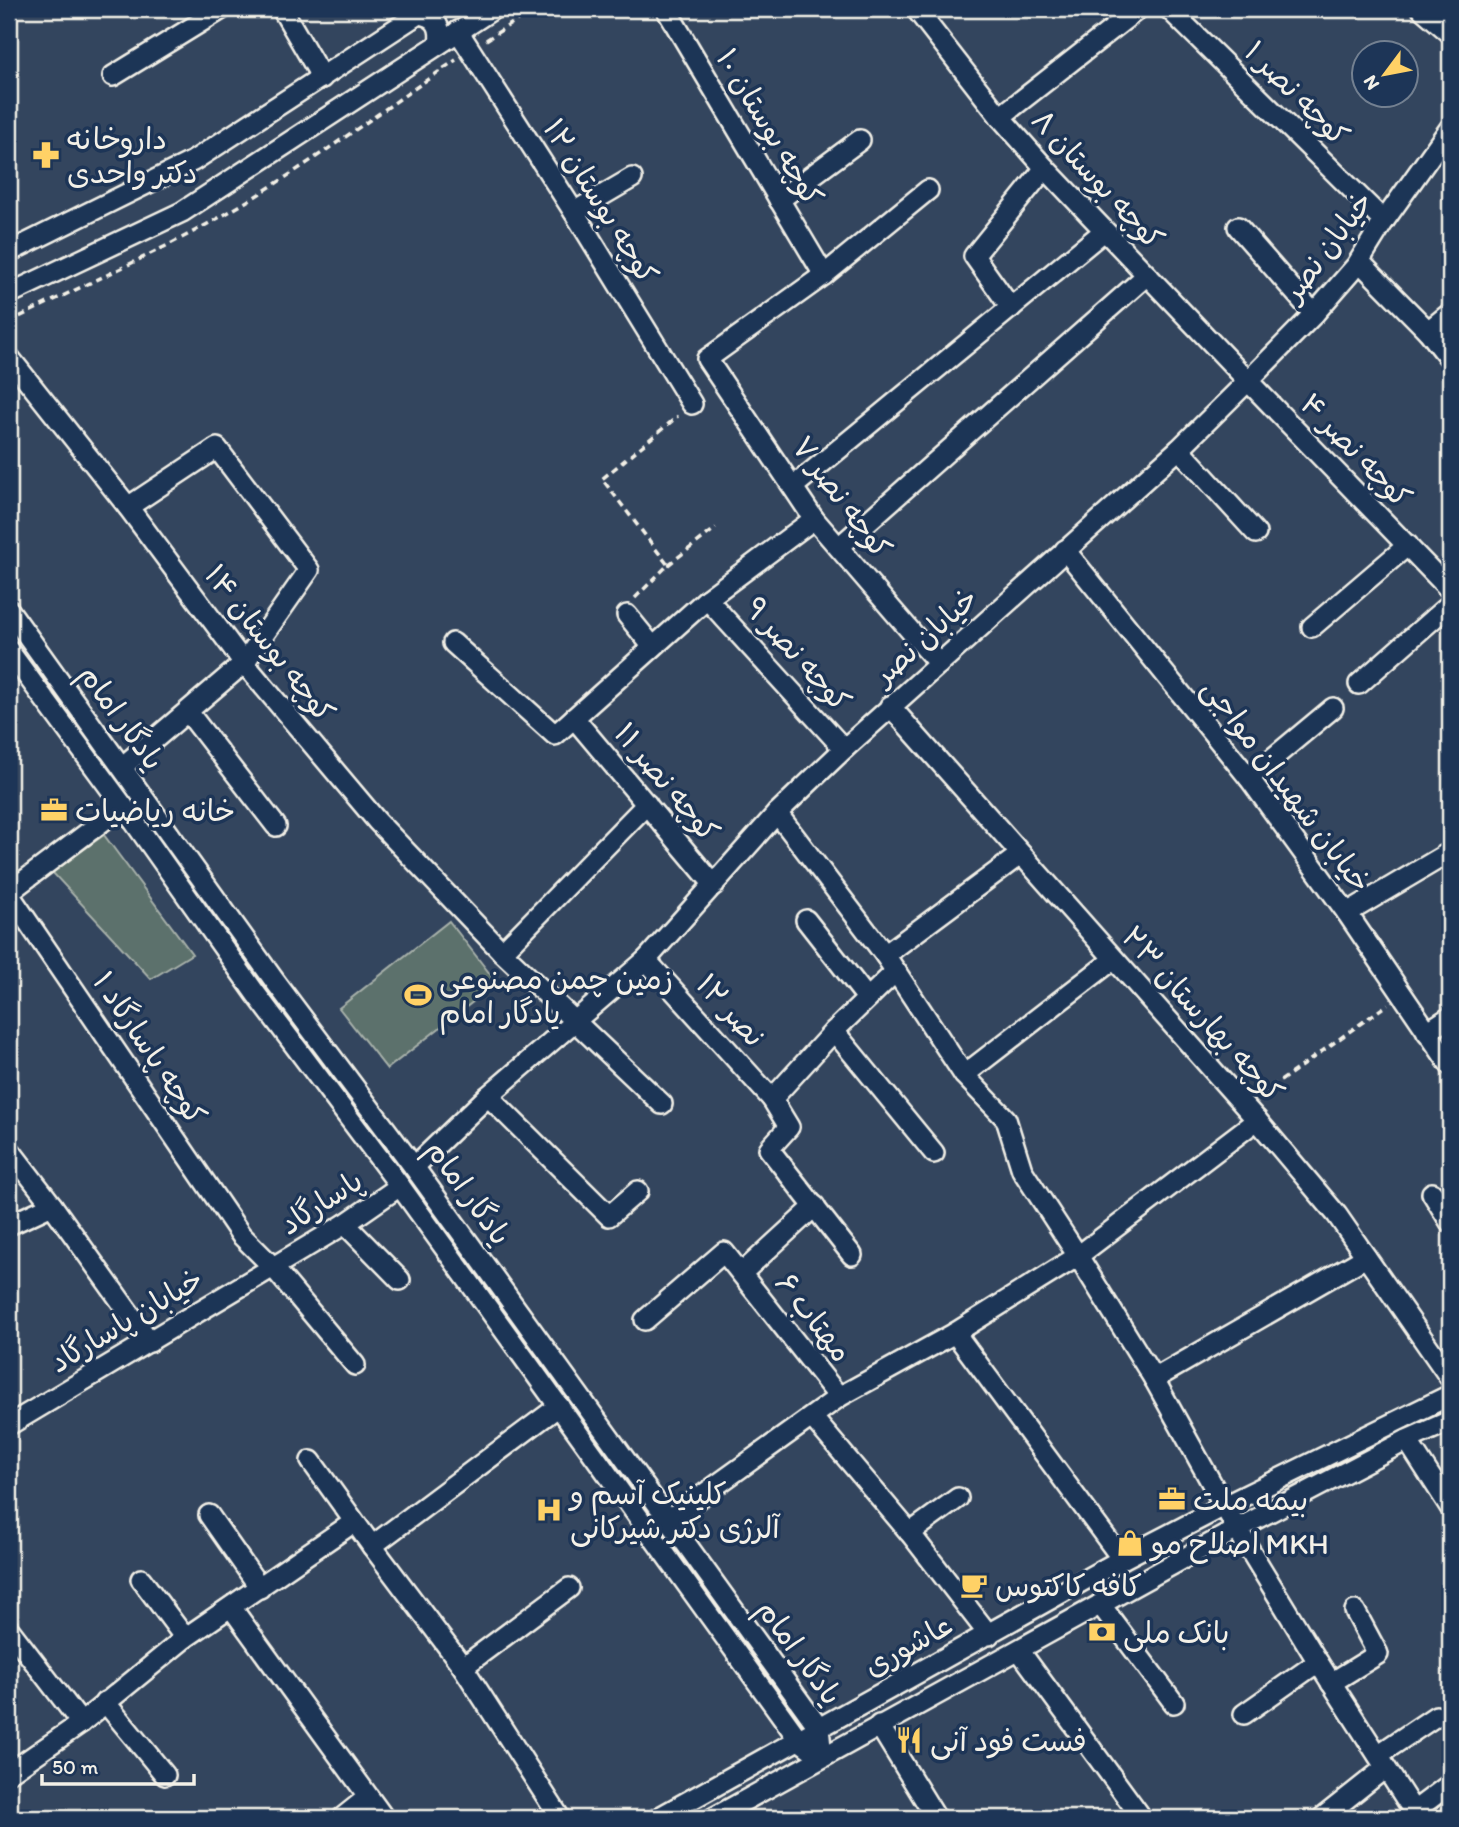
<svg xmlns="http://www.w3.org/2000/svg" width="1459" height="1827" font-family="Itim,'Playpen Sans Arabic',sans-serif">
	<rect width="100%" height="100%" fill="#33455e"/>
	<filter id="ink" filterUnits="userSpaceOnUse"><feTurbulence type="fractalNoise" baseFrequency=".0143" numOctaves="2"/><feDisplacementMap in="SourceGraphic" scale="14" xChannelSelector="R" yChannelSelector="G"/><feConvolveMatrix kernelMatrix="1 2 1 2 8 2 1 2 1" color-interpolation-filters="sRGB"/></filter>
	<g filter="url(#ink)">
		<g fill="#5c716c" stroke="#a8b1aa" stroke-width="2">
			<path d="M 104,835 L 192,954 L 151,979 L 52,872 Z"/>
			<path d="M 449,921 L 497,983 L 387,1069 L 339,1008 Z"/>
		</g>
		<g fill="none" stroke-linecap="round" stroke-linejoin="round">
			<defs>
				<g id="minor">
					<path d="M 282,9 L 322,78"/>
					<path d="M 666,9 L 824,275"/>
					<path d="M 916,9 L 1000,117 L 1045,168 L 1248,381 L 1450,590"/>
					<path d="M 1169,9 L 1384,221"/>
					<path d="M 1422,9 L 1450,33"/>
					<path d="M 419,14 C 436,17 442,26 439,44"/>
					<path d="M 458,31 L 574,212 L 692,404"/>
					<path d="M 113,76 L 222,9"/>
					<path d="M 1000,117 L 1138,9"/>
					<path d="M 928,190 L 824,275 L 707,359 L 814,519 L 939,664"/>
					<path d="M 779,200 L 860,140"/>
					<path d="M 574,212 L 632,178"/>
					<path d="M 1238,227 L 1314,314"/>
					<path d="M 9,252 L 193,161 L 426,9"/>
					<path d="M 1360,262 L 1428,331 L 1450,359"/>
					<path d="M 9,294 L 182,212 L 493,9"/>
					<path d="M 1011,308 L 974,256 L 1045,168"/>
					<path d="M 1428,331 L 1450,313"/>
					<path d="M 9,357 L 128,507 L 244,663 L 377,821 L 502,952 L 662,1104"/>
					<path d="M 1179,449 L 1256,533"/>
					<path d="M 794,486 L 1104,231"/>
					<path d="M 839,547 L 1147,275"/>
					<path d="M 1065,550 L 1249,778 L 1347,913 L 1450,1065"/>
					<path d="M 707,599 L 844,749"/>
					<path d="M 9,610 L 274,980 L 414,1167 L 819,1728 L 822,1757"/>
					<path d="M 627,615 L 653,647"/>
					<path d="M 1312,627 L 1408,545"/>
					<path d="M 453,643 L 555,735 L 707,599 L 814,519"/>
					<path d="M 9,651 L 123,806 L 256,994 L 400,1186 L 799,1740 L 822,1757"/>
					<path d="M 1359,684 L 1450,604"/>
					<path d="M 890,706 L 1257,1120 L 1337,1215 L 1450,1378"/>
					<path d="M 188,712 L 276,826"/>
					<path d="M 574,718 L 714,885"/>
					<path d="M 122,767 L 244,663 L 309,570 L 217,448 L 128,507"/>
					<path d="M 1249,778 L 1333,708"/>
					<path d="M 777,813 L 885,955 L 964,1075 L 1006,1119 L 1022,1170 L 1078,1256 L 1154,1379 L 1237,1529 L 1318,1662 L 1418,1818"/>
					<path d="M 9,892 L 123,806"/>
					<path d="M 9,894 L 241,1235 L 273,1267 L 355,1365"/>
					<path d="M 1347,913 L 1450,852"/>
					<path d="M 806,920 L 867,998"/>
					<path d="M 502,952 L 647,804"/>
					<path d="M 885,955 L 1021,854"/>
					<path d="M 646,960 L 772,1099"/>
					<path d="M 834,1031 L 934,1153"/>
					<path d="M 1427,1032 L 1450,1017"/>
					<path d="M 964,1075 L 1114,959"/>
					<path d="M 488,1096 L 609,1216 L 638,1191"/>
					<path d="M 9,1149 L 52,1205"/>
					<path d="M 414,1167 L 488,1096 L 646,960 L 777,813 L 844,749 L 1179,449 L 1248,381 L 1314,314 L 1356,266 L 1384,221 L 1450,128"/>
					<path d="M 1432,1193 L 1450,1222"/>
					<path d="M 345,1224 L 400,1280"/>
					<path d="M 9,1225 L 52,1205 L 150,1342"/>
					<path d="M 852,1255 L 769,1149 L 789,1127 L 772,1099 L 834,1031 L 896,971"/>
					<path d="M 742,1273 L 815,1206"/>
					<path d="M 645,1320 L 724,1252 L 839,1397"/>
					<path d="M 955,1333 L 1122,1559"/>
					<path d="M 1154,1379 L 1366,1257"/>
					<path d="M 812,1417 L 910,1533 L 989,1635"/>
					<path d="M 9,1425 L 345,1224 L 400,1186"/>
					<path d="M 1407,1440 L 1450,1507"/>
					<path d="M 311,1461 L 372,1546 L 463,1667 L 560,1818"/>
					<path d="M 209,1515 L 260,1588"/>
					<path d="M 668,1520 L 839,1397 L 955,1333 L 1078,1256 L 1257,1120"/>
					<path d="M 910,1533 L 958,1498"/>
					<path d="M 372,1546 L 559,1406"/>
					<path d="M 141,1579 L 185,1638"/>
					<path d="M 1100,1604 L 1174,1703"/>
					<path d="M 231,1607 L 384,1818"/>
					<path d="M 9,1629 L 81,1723"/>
					<path d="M 1019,1650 L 1142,1818"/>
					<path d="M 463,1667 L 569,1588"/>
					<path d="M 1331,1683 L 1378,1654 L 1355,1611"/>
					<path d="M 105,1702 L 165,1775"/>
					<path d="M 1244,1714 L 1318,1662"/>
					<path d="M 879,1725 L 936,1818"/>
					<path d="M 1378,1755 L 1436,1716"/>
					<path d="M 9,1773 L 81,1723 L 185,1638 L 354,1522"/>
					<path d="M 1414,1811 L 1450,1784"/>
					<path d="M 9,1815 L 12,1818"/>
					<path d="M 342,1818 L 367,1798"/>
					<path d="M 658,1818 L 1122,1559 L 1224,1506 L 1450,1395"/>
					<path d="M 713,1818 L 1237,1529 L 1407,1440 L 1450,1421"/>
					<path d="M 1322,1818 L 1385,1768"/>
				</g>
			</defs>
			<use href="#minor" stroke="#f4f1e8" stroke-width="24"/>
			<g stroke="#f4f1e8" stroke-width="3.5" stroke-dasharray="7 5" stroke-linecap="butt">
				<path d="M 486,40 L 534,9"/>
				<path d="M 9,322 C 77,288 147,258 213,221 C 298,174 376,114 456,60"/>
				<path d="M 668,565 L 716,528"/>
				<path d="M 635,598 L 668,565 L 602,479 L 678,416"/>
				<path d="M 1261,1095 L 1388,1004"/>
			</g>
			<use href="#minor" stroke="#1d3557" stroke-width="19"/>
		</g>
	</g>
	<defs>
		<symbol id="pharmacy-bare" viewBox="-9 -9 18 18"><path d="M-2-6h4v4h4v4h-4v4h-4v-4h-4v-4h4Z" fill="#ffd166" stroke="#1d3557" stroke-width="2.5" paint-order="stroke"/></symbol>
		<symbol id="office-bare" viewBox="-9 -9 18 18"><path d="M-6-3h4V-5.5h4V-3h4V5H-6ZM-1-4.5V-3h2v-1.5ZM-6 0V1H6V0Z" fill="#ffd166" stroke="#1d3557" stroke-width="2.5" paint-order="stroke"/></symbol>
		<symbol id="stadium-bare" viewBox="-9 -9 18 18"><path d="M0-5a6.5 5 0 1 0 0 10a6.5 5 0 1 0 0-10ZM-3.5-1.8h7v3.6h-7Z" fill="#ffd166" stroke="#1d3557" stroke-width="2.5" paint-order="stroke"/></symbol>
		<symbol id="hospital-bare" viewBox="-9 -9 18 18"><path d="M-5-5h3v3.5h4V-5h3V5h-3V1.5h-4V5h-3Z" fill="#ffd166" stroke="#1d3557" stroke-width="2.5" paint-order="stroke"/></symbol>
		<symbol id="shop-bare" viewBox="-9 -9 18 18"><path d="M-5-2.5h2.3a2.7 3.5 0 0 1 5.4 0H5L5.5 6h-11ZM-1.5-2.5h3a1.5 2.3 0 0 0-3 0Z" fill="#ffd166" stroke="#1d3557" stroke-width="2.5" paint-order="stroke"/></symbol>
		<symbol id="cafe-bare" viewBox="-9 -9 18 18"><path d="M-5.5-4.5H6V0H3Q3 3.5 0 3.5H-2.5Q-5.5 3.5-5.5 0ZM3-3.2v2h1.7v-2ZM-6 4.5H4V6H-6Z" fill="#ffd166" stroke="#1d3557" stroke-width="2.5" paint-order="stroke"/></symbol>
		<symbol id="bank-bare" viewBox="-9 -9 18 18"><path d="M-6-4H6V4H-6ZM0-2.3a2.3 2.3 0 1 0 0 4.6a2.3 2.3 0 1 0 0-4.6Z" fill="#ffd166" stroke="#1d3557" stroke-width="2.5" paint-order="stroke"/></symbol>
		<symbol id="restaurant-bare" viewBox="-9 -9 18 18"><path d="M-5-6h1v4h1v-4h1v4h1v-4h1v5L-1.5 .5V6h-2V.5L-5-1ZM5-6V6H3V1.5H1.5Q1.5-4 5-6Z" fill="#ffd166" stroke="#1d3557" stroke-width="2.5" paint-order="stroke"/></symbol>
	</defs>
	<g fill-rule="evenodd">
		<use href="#pharmacy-bare" x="27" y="136" width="38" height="38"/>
		<use href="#office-bare" x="35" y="791" width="38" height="38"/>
		<use href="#stadium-bare" x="399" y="976" width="38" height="38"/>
		<use href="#office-bare" x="1153" y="1480" width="38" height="38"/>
		<use href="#hospital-bare" x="530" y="1491" width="38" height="38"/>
		<use href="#shop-bare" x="1111" y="1524" width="38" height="38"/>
		<use href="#cafe-bare" x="955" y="1566" width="38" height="38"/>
		<use href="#bank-bare" x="1083" y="1613" width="38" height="38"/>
		<use href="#restaurant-bare" x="890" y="1721" width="38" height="38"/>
	</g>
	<g text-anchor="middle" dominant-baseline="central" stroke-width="7" stroke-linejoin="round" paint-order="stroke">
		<g font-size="30" fill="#f4f1e8" stroke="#1d3557">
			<text transform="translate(1297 93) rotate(45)">کوچه نصر ۱</text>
			<text transform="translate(770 127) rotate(59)">کوچه بوستان ۱۰</text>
			<text transform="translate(1098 179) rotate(47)">کوچه بوستان ۸</text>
			<text transform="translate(601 201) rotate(58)">کوچه بوستان ۱۲</text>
			<text transform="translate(1327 246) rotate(-53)">خیابان نصر</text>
			<text transform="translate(1356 450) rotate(46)">کوچه نصر ۴</text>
			<text transform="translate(842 497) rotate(53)">کوچه نصر ۷</text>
			<text transform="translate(925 636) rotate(-42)">خیابان نصر</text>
			<text transform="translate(270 643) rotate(52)">کوچه بوستان ۱۴</text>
			<text transform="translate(798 654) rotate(48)">کوچه نصر ۹</text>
			<text transform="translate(122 717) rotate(54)">یادگار امام</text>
			<text transform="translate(667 782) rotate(50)">کوچه نصر ۱۱</text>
			<text transform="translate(1287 785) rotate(53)">خیابان شهیدان مواجی</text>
			<text transform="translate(731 1010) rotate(48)">نصر ۱۲</text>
			<text transform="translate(1203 1014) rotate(48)">کوچه بهارستان ۲۳</text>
			<text transform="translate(150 1048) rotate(56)">کوچه پاسارگاد ۱</text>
			<text transform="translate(469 1192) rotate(54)">یادگار امام</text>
			<text transform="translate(321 1202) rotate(-33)">پاسارگاد</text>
			<text transform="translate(814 1317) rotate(52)">مهتاب ۶</text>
			<text transform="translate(126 1320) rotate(-31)">خیابان پاسارگاد</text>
			<text transform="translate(908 1645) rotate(-29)">عاشوری</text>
			<text transform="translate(800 1652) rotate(54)">یادگار امام</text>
		</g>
		<g font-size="30" fill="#f4f1e8" stroke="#1d3557" text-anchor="start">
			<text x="67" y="138">داروخانه<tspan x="67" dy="34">دکتر واحدی</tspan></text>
			<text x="75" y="810">خانه ریاضیات</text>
			<text x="439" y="978">زمین چمن مصنوعی<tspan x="439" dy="34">یادگار امام</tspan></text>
			<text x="570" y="1493">کلینیک آسم و<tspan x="570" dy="34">آلرژی دکتر شیرکانی</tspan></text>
			<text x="1193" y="1499">بیمه ملت</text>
			<text x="1151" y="1543">اصلاح مو MKH</text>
			<text x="995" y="1585">کافه کاکتوس</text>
			<text x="1123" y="1632">بانک ملی</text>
			<text x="930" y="1740">فست فود آنی</text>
		</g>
	</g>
	<rect width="1459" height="1827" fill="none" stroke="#1d3557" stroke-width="35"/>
	<rect x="18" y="18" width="1424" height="1792" fill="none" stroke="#f4f1e8" stroke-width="2.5" filter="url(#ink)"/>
	<g transform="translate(1385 74) rotate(238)"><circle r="33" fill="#1d3557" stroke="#738091" stroke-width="2"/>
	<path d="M0-5L12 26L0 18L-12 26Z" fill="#ffd166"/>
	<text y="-10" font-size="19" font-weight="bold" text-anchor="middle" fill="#f4f1e8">N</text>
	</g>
	<path d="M42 1774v10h152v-10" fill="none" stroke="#f4f1e8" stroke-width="3.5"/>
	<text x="52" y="1774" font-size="21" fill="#f4f1e8" stroke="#1d3557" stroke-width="5" paint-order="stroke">50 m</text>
</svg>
